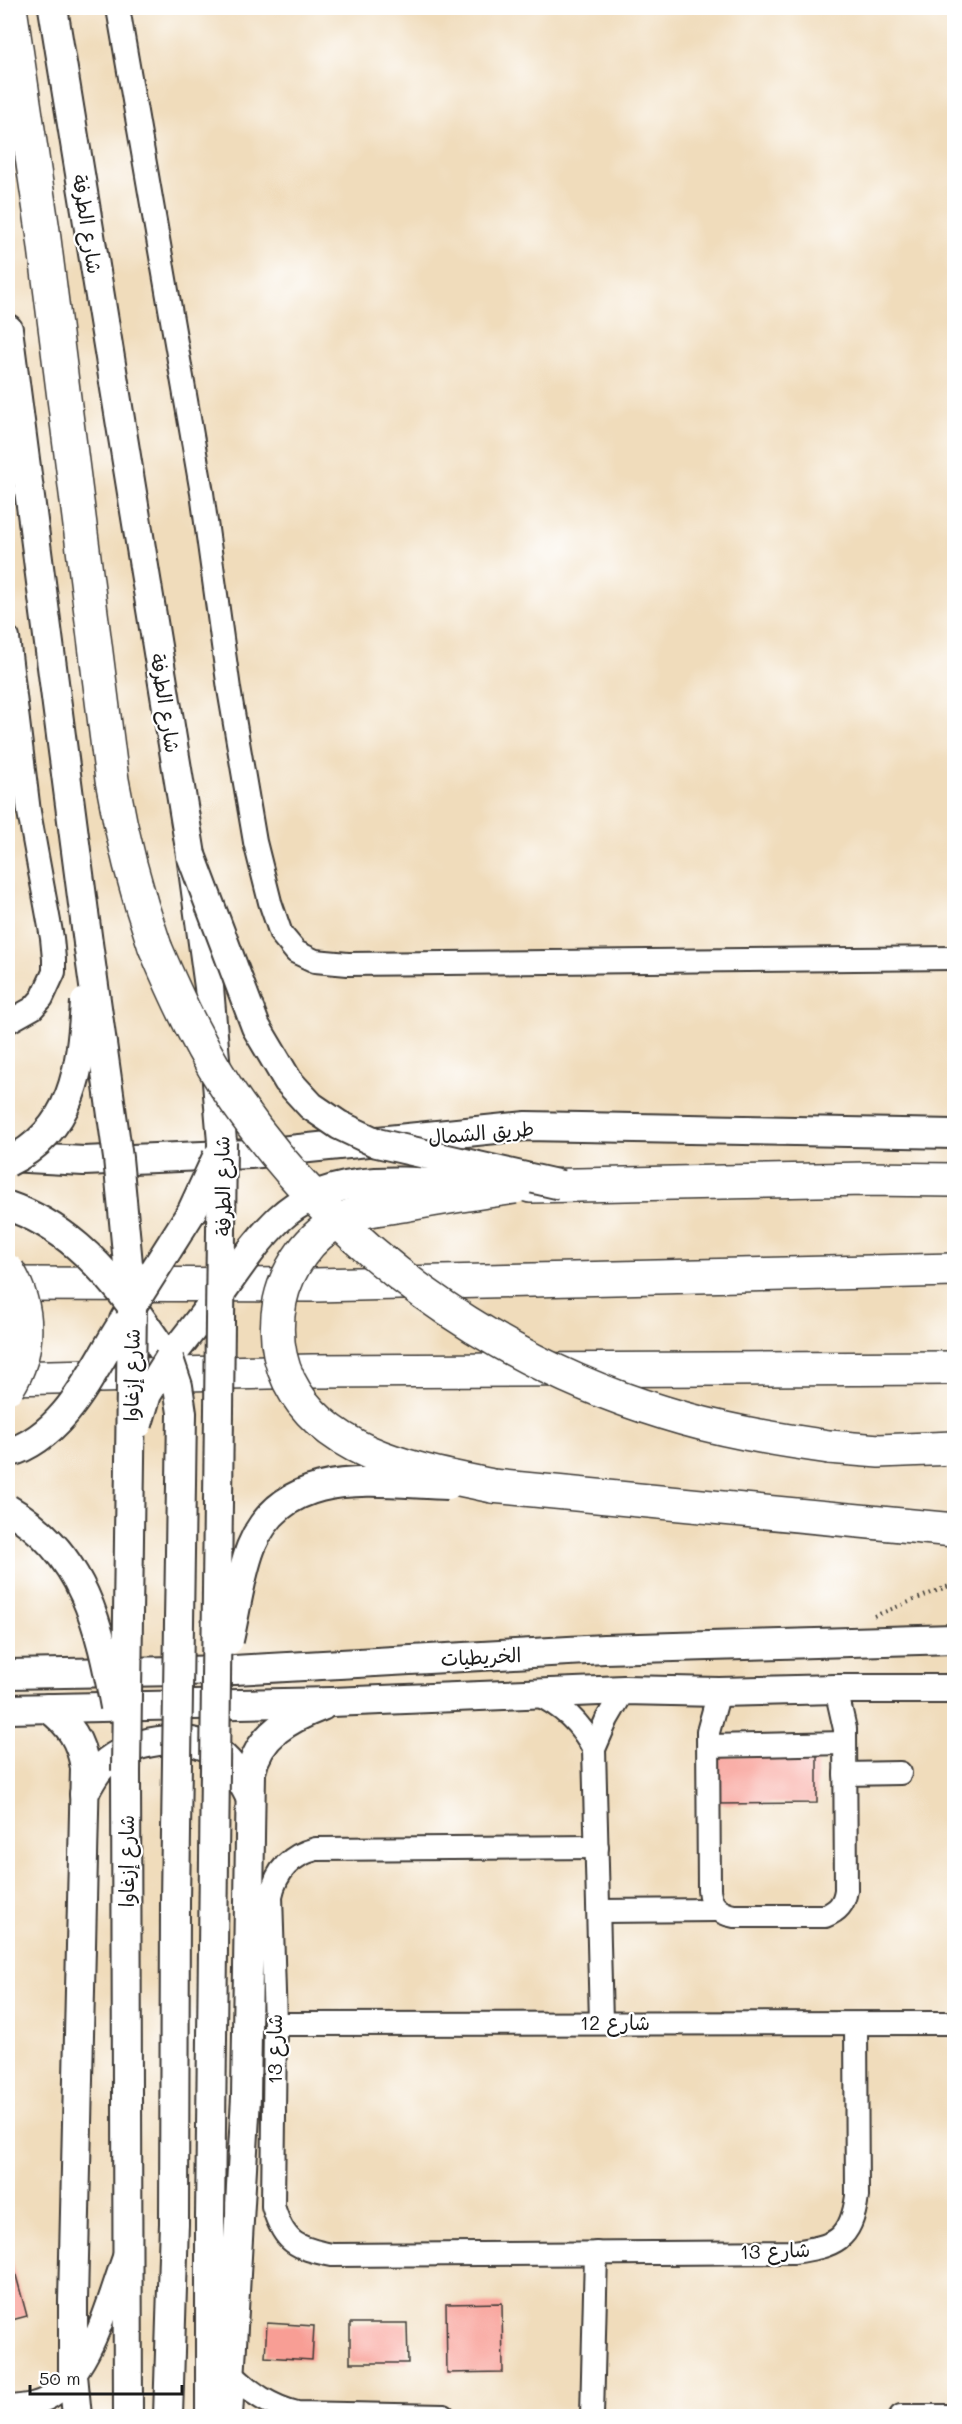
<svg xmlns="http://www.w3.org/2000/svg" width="962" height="2424" font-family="Mali,'Playpen Sans Arabic',sans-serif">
	<rect width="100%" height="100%" fill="#fff"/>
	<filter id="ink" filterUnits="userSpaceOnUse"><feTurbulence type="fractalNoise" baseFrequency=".0167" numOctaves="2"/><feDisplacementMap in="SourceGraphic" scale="12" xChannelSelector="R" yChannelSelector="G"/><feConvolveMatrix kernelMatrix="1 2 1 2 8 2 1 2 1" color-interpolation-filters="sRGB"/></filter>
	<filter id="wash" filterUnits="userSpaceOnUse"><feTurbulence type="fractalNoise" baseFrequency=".008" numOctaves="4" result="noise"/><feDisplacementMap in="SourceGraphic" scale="24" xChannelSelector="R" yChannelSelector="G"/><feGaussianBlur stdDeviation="1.35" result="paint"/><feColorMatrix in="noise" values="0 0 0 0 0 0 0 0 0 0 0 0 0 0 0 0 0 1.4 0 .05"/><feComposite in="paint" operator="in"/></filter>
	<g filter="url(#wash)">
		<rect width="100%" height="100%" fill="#f0dcbb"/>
		<g id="blocks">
			<g fill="#f89e95">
				<path d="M 817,1755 L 817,1803 L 715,1804 L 714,1756 Z"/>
				<path d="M 8,2246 L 27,2316 L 8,2321 Z"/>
				<path d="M 502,2303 L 503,2372 L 447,2373 L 446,2304 Z"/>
				<path d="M 267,2323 L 314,2326 L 312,2360 L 265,2357 Z"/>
				<path d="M 350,2323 L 407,2323 L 408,2363 L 350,2363 Z"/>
			</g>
		</g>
	</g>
	<g filter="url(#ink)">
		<use href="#blocks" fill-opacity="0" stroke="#3c3934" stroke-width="1.5"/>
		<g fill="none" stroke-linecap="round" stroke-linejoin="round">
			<defs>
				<g id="minor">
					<path d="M 118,8 L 202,493 L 229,689 L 255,842 L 270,902 L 281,934 L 296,952 L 315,961 L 348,964 L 954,958"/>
					<path d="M 8,638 L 29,812 L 52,938 L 54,959 L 54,972 L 42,998 L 33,1008 L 8,1022"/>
					<path d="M 719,1692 L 708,1732 L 709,1889 C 710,1905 718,1913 734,1916 L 825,1916 C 838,1911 844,1904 846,1890 L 845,1729 L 836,1689"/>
					<path d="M 535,1693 C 562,1706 580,1722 594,1749"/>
					<path d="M 709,1746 L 845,1743"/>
					<path d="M 845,1774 L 900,1773"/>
					<path d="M 597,1847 L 316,1849 C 291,1855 276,1871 271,1896 L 275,2024 L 273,2206 C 284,2243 296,2248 332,2255 L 793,2252 C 835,2246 851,2241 857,2196 L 856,2024"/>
					<path d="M 599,1911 L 717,1910"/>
					<path d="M 601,2022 L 594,1749 L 607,1719 L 624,1690"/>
					<path d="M 275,2024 L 954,2023"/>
					<path d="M 232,2374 C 251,2393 270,2406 297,2413 L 444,2416"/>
					<path d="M 8,2407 C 25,2406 42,2404 56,2393 C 93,2366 109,2298 124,2257"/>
					<path d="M 592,2416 L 596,2253"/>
					<path d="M 901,2416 L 954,2416"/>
				</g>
				<g id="major">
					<path d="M 53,8 L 191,855 L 209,987 L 222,1142"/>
					<path d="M 8,329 L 88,943"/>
					<path d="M 8,1157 L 84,1161 L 250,1154 L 526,1126 L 954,1134"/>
					<path d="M 124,1320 L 132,1306 L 169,1359 L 222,1291"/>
					<path d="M 8,1674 L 234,1670 L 604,1649 L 954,1639"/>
					<path d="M 48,1708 C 70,1724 81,1741 85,1768 L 73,2301 L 73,2375 L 77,2416"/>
					<path d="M 8,1709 L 332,1702 L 624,1690 L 719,1692 L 836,1689 L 954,1689"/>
					<path d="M 126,1771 L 128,2416"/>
					<path d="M 84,1794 C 89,1784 94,1774 102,1766 C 130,1740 184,1730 218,1753 C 233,1764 242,1781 250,1797"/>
					<path d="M 210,2217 L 210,2416"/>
					<path d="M 168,2416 L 174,2223"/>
					<path d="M 228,2416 L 246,2097 L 251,1772 C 259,1735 288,1719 322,1706"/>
				</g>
				<g id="highway">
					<path d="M 10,8 L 43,231 L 112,780 C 122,838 136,892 155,947"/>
					<path d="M 530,1186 L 865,1179 L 954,1180"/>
					<path d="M 8,1284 L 315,1285 L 954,1270"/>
					<path d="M 8,1378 L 312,1371 L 954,1368"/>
					<path d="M 829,1447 L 879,1451 L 954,1448"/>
					<path d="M 492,1486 L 954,1530"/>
				</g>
			</defs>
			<use href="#minor" stroke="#3c3934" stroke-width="26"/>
			<use href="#major" stroke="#3c3934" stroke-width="32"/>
			<use href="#highway" stroke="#3c3934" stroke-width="36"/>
			<path stroke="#3c3934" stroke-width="4" stroke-dasharray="1.5 4.5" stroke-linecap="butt" d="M 874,1616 L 954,1584"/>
			<use href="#minor" stroke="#fff" stroke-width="22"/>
			<use href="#major" stroke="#fff" stroke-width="28"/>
			<use href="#highway" stroke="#fff" stroke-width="33"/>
			<defs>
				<g id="major-bridge">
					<path d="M 191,855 L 256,1027 L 288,1081 L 311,1106 L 339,1125 L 377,1143 L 561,1185"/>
					<path d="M 88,943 L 118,1158 L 132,1306 L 126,1771"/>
					<path d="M 8,1162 C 74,1130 81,1068 85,1002"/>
					<path d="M 8,1206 C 61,1224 99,1262 132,1306"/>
					<path d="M 222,1291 C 240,1266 257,1240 279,1219 C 331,1170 406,1182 471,1185"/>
					<path d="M 132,1306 L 192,1211 L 217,1157"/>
					<path d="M 169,1359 L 178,1386 L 182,1413 L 175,1902 L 174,2223"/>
					<path d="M 138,1424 L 147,1394 L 169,1359"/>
					<path d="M 8,1453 C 65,1436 91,1373 120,1327"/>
					<path d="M 8,1509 C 84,1553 100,1626 115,1707"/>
					<path d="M 229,1640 C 236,1610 240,1576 251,1547 C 285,1464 376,1483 448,1485"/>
					<path d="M 210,2217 L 222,1142"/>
				</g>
				<g id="highway-bridge">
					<path d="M 155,947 C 178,1001 203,1055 237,1103 C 339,1250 493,1361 665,1413 C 719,1430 773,1439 829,1447"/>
					<path d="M 8,1271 C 30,1307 31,1351 8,1387"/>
					<path d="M 492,1486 C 419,1470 326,1456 289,1381 C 277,1356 275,1328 280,1301 C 287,1268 310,1235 341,1220 C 359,1210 382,1208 403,1205 C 440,1198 478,1192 515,1187"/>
				</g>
			</defs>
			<use href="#major-bridge" stroke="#3c3934" stroke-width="32" stroke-linecap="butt"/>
			<use href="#highway-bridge" stroke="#3c3934" stroke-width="36" stroke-linecap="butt"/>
			<use href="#major-bridge" stroke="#fff" stroke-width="28"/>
			<use href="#highway-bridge" stroke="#fff" stroke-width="33"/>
		</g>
	</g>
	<g text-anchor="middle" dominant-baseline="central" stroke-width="4.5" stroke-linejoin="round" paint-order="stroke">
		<g font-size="20" fill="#1c1c1c" stroke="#fff">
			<text transform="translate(88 224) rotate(81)">شارع الطرفة</text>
			<text transform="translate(166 703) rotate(81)">شارع الطرفة</text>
			<text transform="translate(481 1132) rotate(-5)">طريق الشمال</text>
			<text transform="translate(222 1186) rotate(-91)">شارع الطرفة</text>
			<text transform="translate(131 1375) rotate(-89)">شارع إزغاوا</text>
			<text transform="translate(481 1656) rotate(-3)">الخريطيات</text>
			<text transform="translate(126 1861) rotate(-90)">شارع إزغاوا</text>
			<text x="615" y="2022">شارع 12</text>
			<text transform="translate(274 2049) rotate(-90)">شارع 13</text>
			<text transform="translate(775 2250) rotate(-2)">شارع 13</text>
		</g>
	</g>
	<rect width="962" height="2424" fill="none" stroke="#fff" stroke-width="30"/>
	<path d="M30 2385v9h152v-9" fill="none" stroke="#1c1c1c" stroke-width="3"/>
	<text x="39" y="2385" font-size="18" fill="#1c1c1c" stroke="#ffffff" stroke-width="4.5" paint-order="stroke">50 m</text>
</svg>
